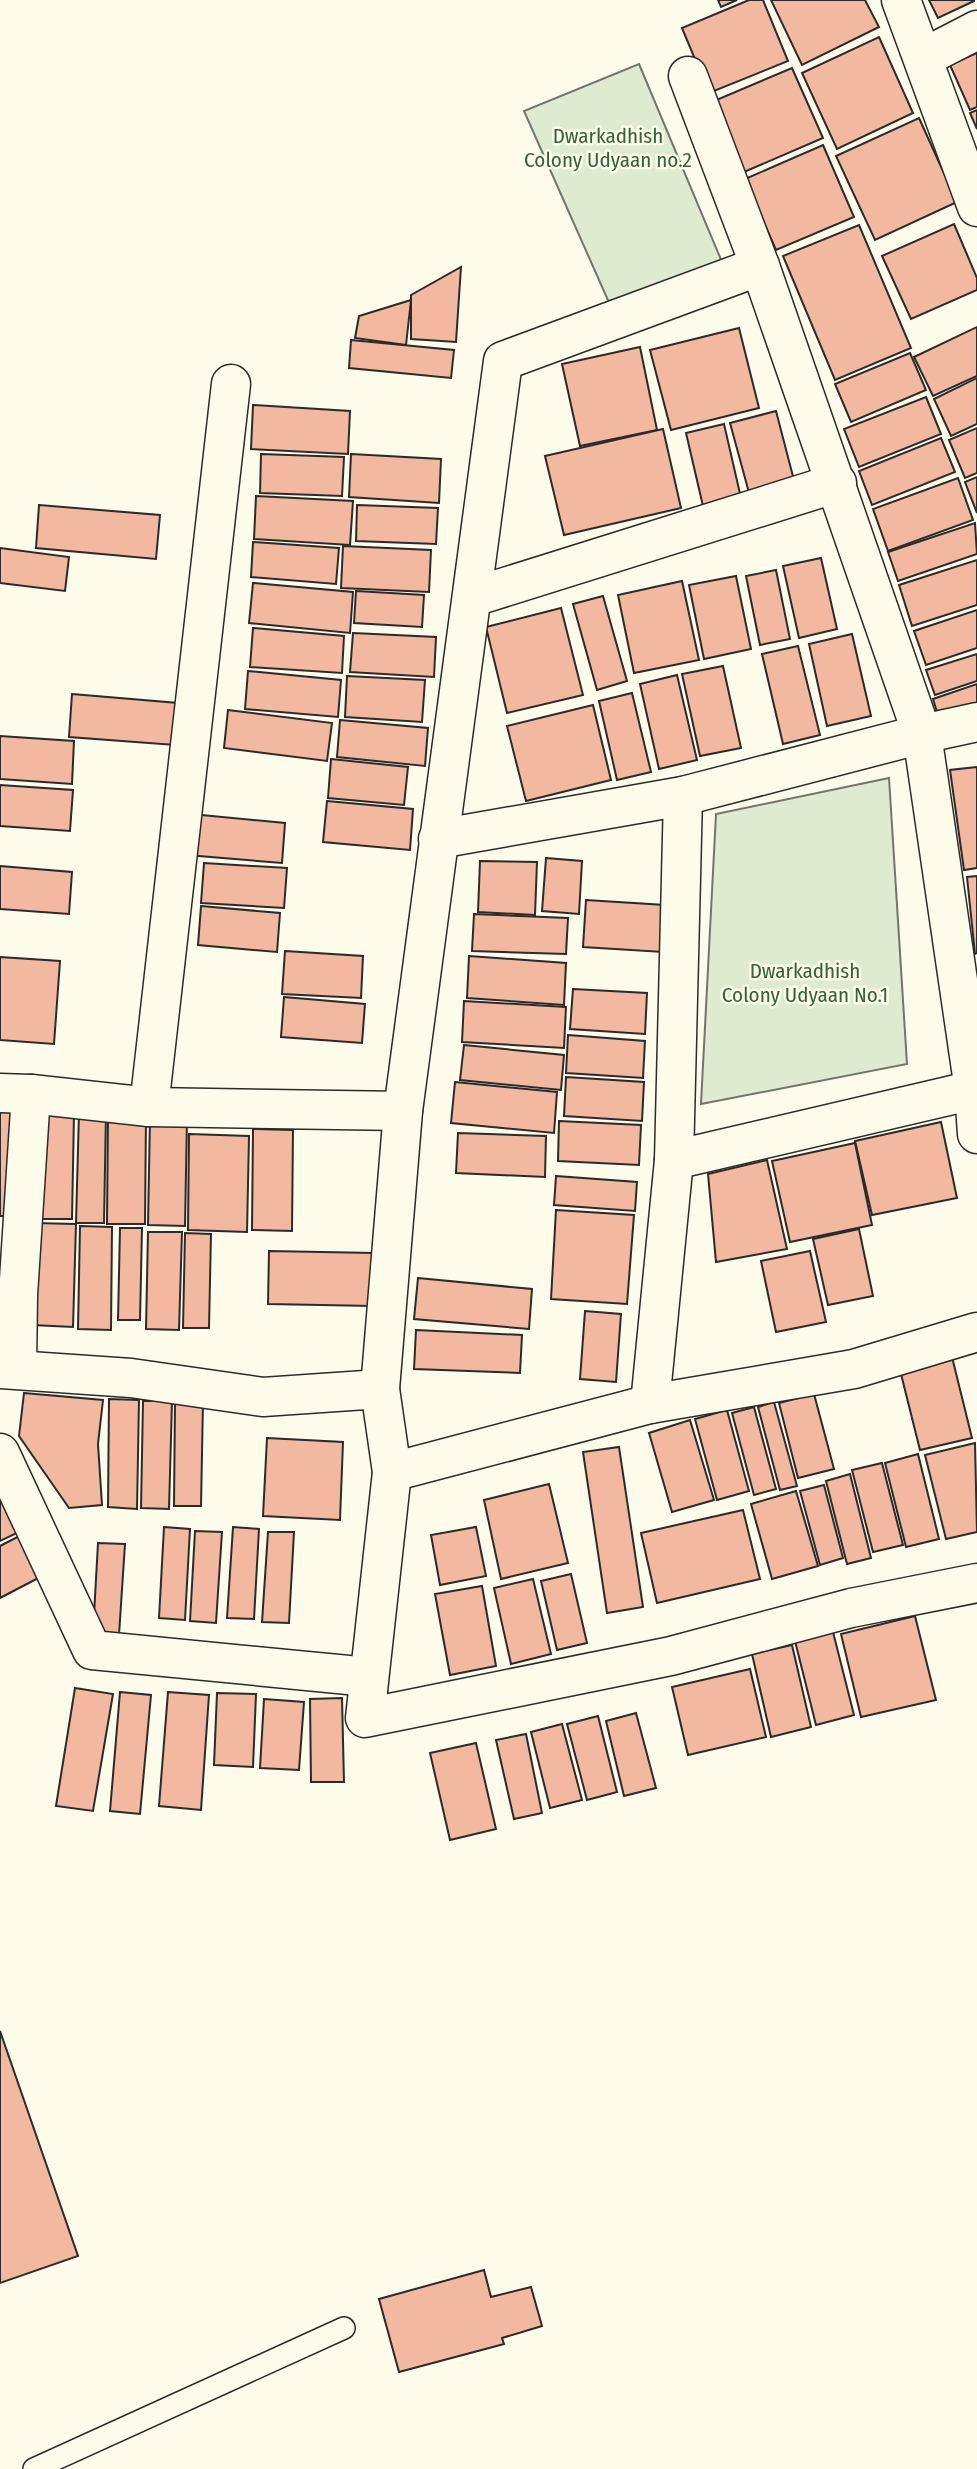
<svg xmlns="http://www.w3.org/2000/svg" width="977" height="2469" font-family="'Fira Sans Condensed',sans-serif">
	<rect width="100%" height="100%" fill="#fdfbea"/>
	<g fill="#deebd1" stroke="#74746e" stroke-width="2">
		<path d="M 639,64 L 727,274 L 615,316 L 524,111 Z"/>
		<path d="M 889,778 L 907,1064 L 701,1104 L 716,814 Z"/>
	</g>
	<g fill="#f2b8a0" stroke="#2b2b2b" stroke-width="2">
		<path d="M 718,0 L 737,0 L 721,7 Z"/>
		<path d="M 749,0 L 763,0 L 788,61 L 709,93 L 682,28 Z"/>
		<path d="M 771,0 L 865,0 L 879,27 L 802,65 Z"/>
		<path d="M 929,0 L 974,0 L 974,1 L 938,18 Z"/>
		<path d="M 879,37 L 913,113 L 837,149 L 802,73 Z"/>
		<path d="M 977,53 L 977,107 L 970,110 L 950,65 Z"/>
		<path d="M 792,68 L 823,138 L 744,172 L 714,101 Z"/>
		<path d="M 977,110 L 977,129 L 970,113 Z"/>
		<path d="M 919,118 L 957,202 L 875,240 L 836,156 Z"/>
		<path d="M 823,145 L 854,217 L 776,250 L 745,179 Z"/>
		<path d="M 954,224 L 977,278 L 977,290 L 911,319 L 882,256 Z"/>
		<path d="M 859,225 L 911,348 L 835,380 L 783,256 Z"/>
		<path d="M 461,267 L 456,342 L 411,339 L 411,295 Z"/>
		<path d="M 411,300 L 406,345 L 355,338 L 359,316 Z"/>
		<path d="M 977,327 L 977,376 L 933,396 L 914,357 Z"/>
		<path d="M 739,328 L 759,408 L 671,430 L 650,350 Z"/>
		<path d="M 351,340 L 454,350 L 451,378 L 349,368 Z"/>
		<path d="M 640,347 L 657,430 L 580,446 L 562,364 Z"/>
		<path d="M 910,353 L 926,390 L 851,422 L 835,384 Z"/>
		<path d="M 977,378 L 977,424 L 951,436 L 934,399 Z"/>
		<path d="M 926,397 L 941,434 L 859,467 L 844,429 Z"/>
		<path d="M 253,405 L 350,411 L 348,454 L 251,449 Z"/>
		<path d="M 776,411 L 796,488 L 751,500 L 730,423 Z"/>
		<path d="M 724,424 L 741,498 L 703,506 L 686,433 Z"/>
		<path d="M 977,428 L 977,473 L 965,478 L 949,440 Z"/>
		<path d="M 663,429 L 681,508 L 564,535 L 545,456 Z"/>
		<path d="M 941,438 L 955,472 L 872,505 L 859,471 Z"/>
		<path d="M 261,454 L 344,457 L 342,496 L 260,493 Z"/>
		<path d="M 351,454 L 441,459 L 439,503 L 349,497 Z"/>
		<path d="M 977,477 L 977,513 L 965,482 Z"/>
		<path d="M 958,478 L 973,520 L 888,551 L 873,509 Z"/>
		<path d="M 256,496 L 353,501 L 350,545 L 254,539 Z"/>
		<path d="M 39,505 L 160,515 L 156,559 L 36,548 Z"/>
		<path d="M 357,505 L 438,508 L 436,544 L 356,541 Z"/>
		<path d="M 975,523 L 977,554 L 898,581 L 888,552 Z"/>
		<path d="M 253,542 L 339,548 L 336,584 L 251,577 Z"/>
		<path d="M 343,546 L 431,550 L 429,592 L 341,588 Z"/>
		<path d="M 0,548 L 69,557 L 65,591 L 0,583 Z"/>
		<path d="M 821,558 L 837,629 L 799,638 L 783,566 Z"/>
		<path d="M 977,560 L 977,605 L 912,626 L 899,585 Z"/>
		<path d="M 776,570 L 790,639 L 760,645 L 746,576 Z"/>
		<path d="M 736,576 L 751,649 L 704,659 L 689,585 Z"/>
		<path d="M 682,581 L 699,660 L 634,673 L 618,595 Z"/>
		<path d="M 253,583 L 353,592 L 350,633 L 249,623 Z"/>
		<path d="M 356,591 L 424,595 L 422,627 L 354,623 Z"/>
		<path d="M 603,596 L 627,681 L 597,690 L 573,604 Z"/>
		<path d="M 561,608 L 583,695 L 507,713 L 486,627 Z"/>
		<path d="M 977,610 L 977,648 L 926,665 L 914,631 Z"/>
		<path d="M 253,628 L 344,636 L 342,673 L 250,667 Z"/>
		<path d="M 353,633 L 436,637 L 434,677 L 350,672 Z"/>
		<path d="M 852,634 L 871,716 L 827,726 L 809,644 Z"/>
		<path d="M 798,646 L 820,735 L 783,744 L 762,654 Z"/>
		<path d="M 977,654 L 977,681 L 935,695 L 926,670 Z"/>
		<path d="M 723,666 L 741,748 L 700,756 L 682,674 Z"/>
		<path d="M 248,671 L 341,680 L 338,717 L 245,709 Z"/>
		<path d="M 677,675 L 697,760 L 659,769 L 640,684 Z"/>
		<path d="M 347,676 L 425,680 L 422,722 L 345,717 Z"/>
		<path d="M 977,684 L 977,710 L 940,722 L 933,699 Z"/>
		<path d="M 632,693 L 651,772 L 617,780 L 599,701 Z"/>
		<path d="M 72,694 L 178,703 L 175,745 L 69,737 Z"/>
		<path d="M 593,705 L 611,780 L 526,801 L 507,726 Z"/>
		<path d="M 228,710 L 332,723 L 327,761 L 224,748 Z"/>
		<path d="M 340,720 L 428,728 L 425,766 L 337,757 Z"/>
		<path d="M 0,736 L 74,741 L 72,784 L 0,779 Z"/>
		<path d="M 331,759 L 408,767 L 404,805 L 328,798 Z"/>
		<path d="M 977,767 L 977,868 L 964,870 L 950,770 Z"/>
		<path d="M 0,785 L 73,790 L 70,831 L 0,826 Z"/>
		<path d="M 327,801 L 413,809 L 410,850 L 323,842 Z"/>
		<path d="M 191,814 L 285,823 L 282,863 L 187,855 Z"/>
		<path d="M 546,858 L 582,861 L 579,914 L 542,911 Z"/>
		<path d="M 480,861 L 537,862 L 535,915 L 478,912 Z"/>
		<path d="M 204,863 L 287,868 L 284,908 L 201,903 Z"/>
		<path d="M 0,866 L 72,872 L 69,914 L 0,909 Z"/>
		<path d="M 977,876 L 977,953 L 975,954 L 967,877 Z"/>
		<path d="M 586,900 L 665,905 L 663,952 L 583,947 Z"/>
		<path d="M 201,906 L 280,913 L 277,952 L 198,945 Z"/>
		<path d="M 474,914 L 568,918 L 566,954 L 472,951 Z"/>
		<path d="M 285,951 L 363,956 L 361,998 L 282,994 Z"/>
		<path d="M 469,956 L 566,963 L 564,1005 L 467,998 Z"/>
		<path d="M 0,957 L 60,961 L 54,1044 L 0,1040 Z"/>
		<path d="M 573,989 L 647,993 L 645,1034 L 570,1029 Z"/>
		<path d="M 284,997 L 365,1004 L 362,1043 L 281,1037 Z"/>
		<path d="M 464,1001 L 566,1007 L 564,1048 L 462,1042 Z"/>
		<path d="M 568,1035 L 645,1041 L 643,1078 L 566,1073 Z"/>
		<path d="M 464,1045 L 564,1055 L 561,1090 L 460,1080 Z"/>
		<path d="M 566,1077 L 644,1082 L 642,1121 L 564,1116 Z"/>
		<path d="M 455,1082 L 557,1092 L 554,1133 L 451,1123 Z"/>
		<path d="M 0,1108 L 12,1109 L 10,1216 L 0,1216 Z"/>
		<path d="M 79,1112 L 106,1113 L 104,1223 L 76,1223 Z"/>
		<path d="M 40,1113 L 74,1114 L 72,1219 L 38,1219 Z"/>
		<path d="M 108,1114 L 146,1115 L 145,1224 L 107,1224 Z"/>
		<path d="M 150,1118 L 187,1119 L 185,1226 L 148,1225 Z"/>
		<path d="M 559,1121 L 641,1125 L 639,1165 L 558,1161 Z"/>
		<path d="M 941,1122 L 957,1198 L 872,1215 L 855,1141 Z"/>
		<path d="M 253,1129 L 293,1130 L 292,1231 L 252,1230 Z"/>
		<path d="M 458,1133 L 546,1136 L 545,1177 L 456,1173 Z"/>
		<path d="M 189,1134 L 249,1136 L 247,1232 L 188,1230 Z"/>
		<path d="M 855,1143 L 872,1225 L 790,1242 L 772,1161 Z"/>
		<path d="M 767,1160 L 787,1249 L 716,1262 L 708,1174 Z"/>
		<path d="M 556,1176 L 637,1182 L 635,1211 L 554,1205 Z"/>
		<path d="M 556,1210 L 634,1215 L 627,1304 L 551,1299 Z"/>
		<path d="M 34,1223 L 76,1224 L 73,1327 L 32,1325 Z"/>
		<path d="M 80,1226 L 112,1227 L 111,1330 L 78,1329 Z"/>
		<path d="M 120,1228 L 142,1228 L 140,1320 L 118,1320 Z"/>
		<path d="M 859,1229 L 873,1296 L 828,1305 L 813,1239 Z"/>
		<path d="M 148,1232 L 182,1232 L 179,1330 L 146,1329 Z"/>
		<path d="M 185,1233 L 211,1234 L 209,1328 L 183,1328 Z"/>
		<path d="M 269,1251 L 374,1253 L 373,1306 L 268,1304 Z"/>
		<path d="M 810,1251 L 826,1322 L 776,1332 L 761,1261 Z"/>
		<path d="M 418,1278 L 532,1289 L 529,1329 L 414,1319 Z"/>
		<path d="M 585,1311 L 621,1314 L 616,1382 L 580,1379 Z"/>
		<path d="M 416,1330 L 522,1335 L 520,1373 L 414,1369 Z"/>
		<path d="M 952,1357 L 972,1438 L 920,1450 L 900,1370 Z"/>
		<path d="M 24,1393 L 103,1400 L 98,1444 L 102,1505 L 69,1508 L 19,1436 Z"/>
		<path d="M 814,1394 L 834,1469 L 798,1478 L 779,1403 Z"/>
		<path d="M 109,1399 L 139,1400 L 137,1509 L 108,1507 Z"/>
		<path d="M 143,1401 L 172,1401 L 169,1509 L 141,1508 Z"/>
		<path d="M 175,1401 L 203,1401 L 201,1506 L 174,1506 Z"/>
		<path d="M 774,1402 L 797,1486 L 780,1490 L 758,1407 Z"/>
		<path d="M 754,1407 L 776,1489 L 754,1495 L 732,1413 Z"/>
		<path d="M 727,1410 L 749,1491 L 717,1500 L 695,1419 Z"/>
		<path d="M 690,1420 L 714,1500 L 672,1512 L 649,1433 Z"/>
		<path d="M 267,1438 L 343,1442 L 340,1520 L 263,1516 Z"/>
		<path d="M 975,1443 L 977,1532 L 946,1539 L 925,1455 Z"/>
		<path d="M 619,1447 L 643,1607 L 607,1613 L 583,1452 Z"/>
		<path d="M 918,1454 L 939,1539 L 906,1547 L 885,1463 Z"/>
		<path d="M 882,1463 L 903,1545 L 873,1552 L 852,1470 Z"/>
		<path d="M 850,1474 L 871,1558 L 847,1564 L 826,1481 Z"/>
		<path d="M 549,1484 L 568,1563 L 501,1579 L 484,1500 Z"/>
		<path d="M 824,1485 L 843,1558 L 820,1565 L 800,1491 Z"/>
		<path d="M 796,1491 L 818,1566 L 772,1579 L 751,1504 Z"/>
		<path d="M 0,1498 L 23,1530 L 0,1541 Z"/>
		<path d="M 743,1510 L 760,1579 L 657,1603 L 641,1533 Z"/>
		<path d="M 164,1527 L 190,1529 L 185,1620 L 159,1618 Z"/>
		<path d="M 233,1527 L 259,1529 L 254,1619 L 227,1618 Z"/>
		<path d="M 476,1527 L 486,1576 L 440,1585 L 431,1535 Z"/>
		<path d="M 195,1531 L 222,1532 L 216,1623 L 190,1621 Z"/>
		<path d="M 27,1532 L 48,1573 L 0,1598 L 0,1546 Z"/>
		<path d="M 268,1532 L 294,1532 L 289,1623 L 262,1622 Z"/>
		<path d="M 98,1543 L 125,1544 L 119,1635 L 93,1633 Z"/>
		<path d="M 571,1574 L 587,1643 L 557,1650 L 541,1581 Z"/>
		<path d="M 533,1579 L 551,1654 L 511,1664 L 494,1588 Z"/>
		<path d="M 482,1586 L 496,1666 L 450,1675 L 435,1594 Z"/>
		<path d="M 915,1616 L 936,1700 L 861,1717 L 841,1634 Z"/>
		<path d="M 833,1632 L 854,1715 L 816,1725 L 795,1641 Z"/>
		<path d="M 792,1645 L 811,1727 L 771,1737 L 752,1654 Z"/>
		<path d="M 750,1669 L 766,1737 L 688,1755 L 672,1687 Z"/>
		<path d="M 75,1688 L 113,1694 L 93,1811 L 56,1806 Z"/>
		<path d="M 120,1692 L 151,1695 L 140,1814 L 110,1811 Z"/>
		<path d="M 168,1692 L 209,1695 L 201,1810 L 159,1806 Z"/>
		<path d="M 217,1693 L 256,1694 L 253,1767 L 214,1765 Z"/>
		<path d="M 342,1698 L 344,1782 L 311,1782 L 310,1699 Z"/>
		<path d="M 264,1699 L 304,1702 L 299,1770 L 260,1768 Z"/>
		<path d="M 636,1713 L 656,1788 L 624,1796 L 606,1721 Z"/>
		<path d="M 598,1716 L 617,1792 L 587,1800 L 567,1724 Z"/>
		<path d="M 562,1724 L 582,1800 L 550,1808 L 531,1732 Z"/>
		<path d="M 526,1734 L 542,1813 L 514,1819 L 496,1740 Z"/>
		<path d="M 476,1743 L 496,1829 L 450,1840 L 430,1753 Z"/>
		<path d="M 0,2031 L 78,2256 L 0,2283 Z"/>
		<path d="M 484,2270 L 491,2297 L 531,2287 L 542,2326 L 502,2338 L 504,2344 L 399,2372 L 379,2299 Z"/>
	</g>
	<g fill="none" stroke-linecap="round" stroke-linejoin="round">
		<defs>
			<path id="lane" d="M 34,2469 L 344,2328"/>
			<g id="street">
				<path d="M 901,0 L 977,207"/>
				<path d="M 923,58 L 977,30"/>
				<path d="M 688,76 L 760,266 L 922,734 L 974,1090 L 977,1134"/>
				<path d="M 760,266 L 503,361 L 403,1111 L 380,1389 L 392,1472 L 365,1718 L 671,1656 L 851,1608 L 977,1583"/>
				<path d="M 473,597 L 837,483"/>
				<path d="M 438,839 L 683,796 L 922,734 L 977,722"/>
				<path d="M 0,1093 L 31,1094 L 149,1107 L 403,1111"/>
				<path d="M 149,1107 L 231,384"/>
				<path d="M 674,1160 L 974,1090"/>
				<path d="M 0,1369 L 131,1378 L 263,1397 L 380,1389"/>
				<path d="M 17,1369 L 18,1295 L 31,1094"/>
				<path d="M 650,1404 L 674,1160 L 683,796"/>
				<path d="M 0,1453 L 92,1650 L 369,1677"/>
				<path d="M 392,1472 L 650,1404 L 854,1369 L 977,1332"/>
			</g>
		</defs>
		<use href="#lane" stroke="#2b2b2b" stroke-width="24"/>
		<use href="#street" stroke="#2b2b2b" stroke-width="41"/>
		<use href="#lane" stroke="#fdfbea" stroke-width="21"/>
		<use href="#street" stroke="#fdfbea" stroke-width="38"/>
	</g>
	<g text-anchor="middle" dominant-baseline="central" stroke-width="5" stroke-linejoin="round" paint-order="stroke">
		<g font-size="21" fill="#34623c" stroke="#fdfbea">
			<text x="608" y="136">Dwarkadhish<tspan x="608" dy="24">Colony Udyaan no.2</tspan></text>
			<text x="805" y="971">Dwarkadhish<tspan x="805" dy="24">Colony Udyaan No.1</tspan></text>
		</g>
	</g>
</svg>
